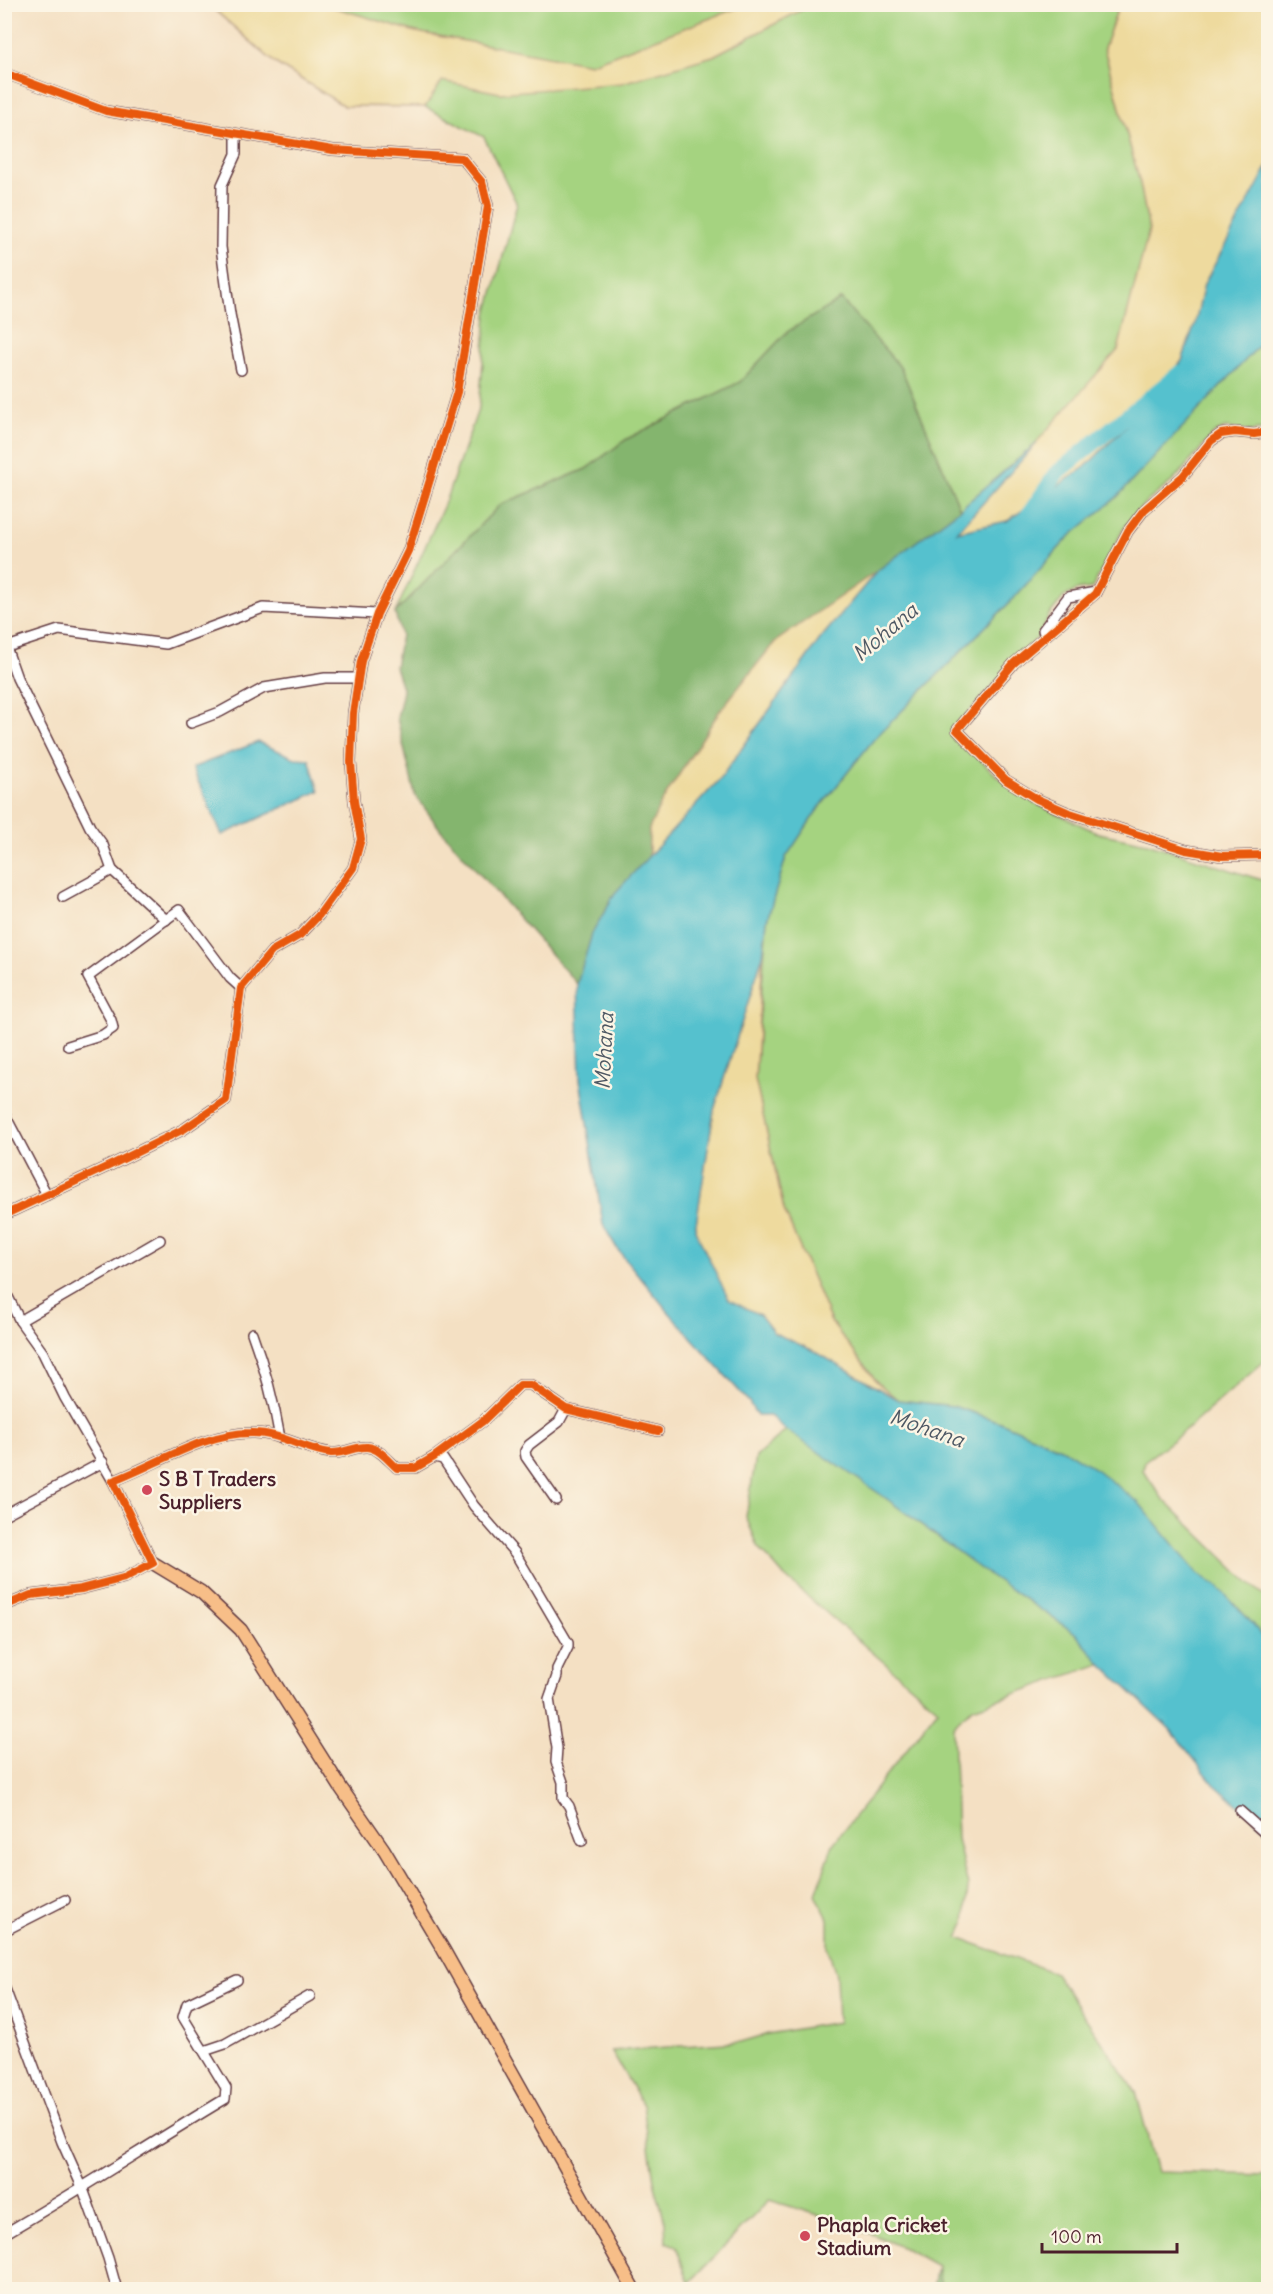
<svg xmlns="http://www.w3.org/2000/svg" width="1273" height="2294" font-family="Delius,sans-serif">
	<rect width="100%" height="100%" fill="#fcf5e5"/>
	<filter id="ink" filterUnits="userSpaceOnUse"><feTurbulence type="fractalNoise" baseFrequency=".0167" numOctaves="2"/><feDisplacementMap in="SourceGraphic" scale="12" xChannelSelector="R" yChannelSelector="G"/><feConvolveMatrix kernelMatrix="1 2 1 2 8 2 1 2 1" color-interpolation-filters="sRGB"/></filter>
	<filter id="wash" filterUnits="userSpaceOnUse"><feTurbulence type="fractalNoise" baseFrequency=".008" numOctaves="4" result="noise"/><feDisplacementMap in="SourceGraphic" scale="24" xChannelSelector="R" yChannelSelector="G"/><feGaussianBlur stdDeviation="1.35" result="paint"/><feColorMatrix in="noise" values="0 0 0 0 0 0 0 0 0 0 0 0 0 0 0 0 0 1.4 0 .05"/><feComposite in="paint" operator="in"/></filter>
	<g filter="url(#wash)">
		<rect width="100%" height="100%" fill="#f4e0c3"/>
		<g fill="#a5d380" stroke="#787956" stroke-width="1.5">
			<path d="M 742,4 L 744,6 L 590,64 L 416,32 L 326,5 Z"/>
			<path d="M 811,5 L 1119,5 L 1104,48 L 1140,183 L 1149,230 L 1118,350 L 1037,443 L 960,509 L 901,368 L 787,332 L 740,382 L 627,439 L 586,469 L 500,505 L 395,613 L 444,505 L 479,407 L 487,315 L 517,204 L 484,137 L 425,107 L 442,81 L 500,93 L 713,56 Z"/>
			<path d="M 1268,336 L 1268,429 L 1250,431 L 1225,428 L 1214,433 L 1174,480 L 1144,504 L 1125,526 L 1092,588 L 1077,590 L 1064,597 L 1049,615 L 1038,637 L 956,726 L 956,737 L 997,776 L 1035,803 L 1098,833 L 1147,843 L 1268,882 L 1268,1073 L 1260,1076 L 1268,1110 L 1268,1358 L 1186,1430 L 1145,1461 L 1143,1470 L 1162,1498 L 1250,1584 L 1268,1598 L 1268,1646 C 1249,1617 1226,1593 1197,1574 L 1065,1450 L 1000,1422 L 953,1406 L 898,1400 L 877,1382 L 831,1322 L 784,1210 L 755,1079 L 767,920 L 786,857 L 816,812 L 874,739 L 1014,598 L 1068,538 L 1117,497 Z"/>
			<path d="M 786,1430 L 883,1496 L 982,1570 L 1075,1633 L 1101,1664 L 973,1708 L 962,1716 L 953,1728 L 957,1839 L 968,1886 L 965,1923 L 958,1938 L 1055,1973 L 1136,2092 L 1157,2172 L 1268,2175 L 1268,2289 L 982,2290 L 951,2284 L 940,2286 L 937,2266 C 885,2235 827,2217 769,2200 L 689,2283 L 676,2246 L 666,2242 L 665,2222 L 654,2181 L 643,2105 L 611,2051 L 741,2042 L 768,2034 L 838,2022 L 836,1975 L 828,1948 L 828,1919 L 816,1894 L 833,1844 L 938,1709 L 785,1577 L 758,1546 L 746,1517 L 756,1457 Z"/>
		</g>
		<g fill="#84b56e" stroke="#676a4c" stroke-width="1.5">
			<path d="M 841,299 L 901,368 L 960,509 L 877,571 L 775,642 L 719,712 L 661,803 L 649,829 L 649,857 L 615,893 L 592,934 L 577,984 L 440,829 L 415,795 L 397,718 L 403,691 L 395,667 L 401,635 L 395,613 L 500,505 L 586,469 L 627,439 L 740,382 L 787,332 Z"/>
			<path d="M 937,2266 L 941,2286 L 951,2284 L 982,2289 L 933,2289 Z"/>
		</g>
		<g fill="#eeda9e" stroke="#9c7c64" stroke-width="1.5">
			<path d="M 209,5 L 326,5 L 416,32 L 590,64 L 745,5 L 811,5 L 713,56 L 622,83 L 500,93 L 442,81 L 425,107 L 344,106 L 275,63 Z"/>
			<path d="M 1119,5 L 1268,5 L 1268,166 L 1195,324 L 1182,361 L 1148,405 L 1085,467 L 1007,522 L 957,532 L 1118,350 L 1149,230 L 1140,183 L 1104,48 Z"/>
			<path d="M 877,571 L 821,638 L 720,779 L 649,857 L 649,829 L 661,803 L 719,712 L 775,642 Z"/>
			<path d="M 763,955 L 755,1079 L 784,1210 L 831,1322 L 877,1382 L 898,1400 L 814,1351 L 774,1333 L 760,1315 L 729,1301 L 695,1230 L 714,1110 Z"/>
		</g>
		<g fill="#55c1ce" stroke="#50707c" stroke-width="1.5">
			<path d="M 1268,166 L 1268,336 L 1117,497 L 1068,538 L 1014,598 L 874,739 L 816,812 L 786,857 L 767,920 L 763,955 L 714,1110 L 695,1230 L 729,1300 L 760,1315 L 774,1333 L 814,1351 L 898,1400 L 953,1406 L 1000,1422 L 1065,1450 L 1097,1470 L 1139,1503 L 1197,1573 L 1218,1587 L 1254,1625 L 1268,1646 L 1268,1831 L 1214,1784 L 1170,1729 L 1101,1664 L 1075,1633 L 982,1570 L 883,1496 L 786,1430 L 770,1416 L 757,1416 L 749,1402 L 667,1310 L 618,1250 L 603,1225 L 580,1079 L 577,984 L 592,934 L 615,893 L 720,779 L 821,638 L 877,571 L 959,510 L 1037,443 L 957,532 L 1007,521 L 1085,467 L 1148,405 L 1182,361 L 1195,324 L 1204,284 Z"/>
			<path d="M 258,742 L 295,758 L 309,759 L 319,791 L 222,835 L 192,768 Z"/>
		</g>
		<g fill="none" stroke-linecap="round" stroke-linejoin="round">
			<path stroke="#55c1ce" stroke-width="16" d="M 1027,517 L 1057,473 L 1180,373"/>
		</g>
	</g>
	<g filter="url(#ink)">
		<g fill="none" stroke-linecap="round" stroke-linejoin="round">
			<defs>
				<g id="minor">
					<path d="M 4,73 L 106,111 L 333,150 L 462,158 L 482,182 L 488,206 L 457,392 L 408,551 L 377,614 L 361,661 L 353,713 L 351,762 L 354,801 L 361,839 L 353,868 L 319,915 L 300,935 L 272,951 L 241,988 L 226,1100 L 184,1129 L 115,1163 L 4,1215"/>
					<path d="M 236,134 L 236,154 L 222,185 L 221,247 L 230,314 L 241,370"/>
					<path d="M 1268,432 L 1254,434 L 1235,432 L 1221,434 L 1211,441 L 1183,476 L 1144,510 L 1128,531 L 1095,594 L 1014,663 L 957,730 L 1006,780 L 1037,799 L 1067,812 L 1186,850 L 1222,856 L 1268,855"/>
					<path d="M 1044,633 L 1043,630 L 1068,597 L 1096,592"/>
					<path d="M 6,647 L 17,678 L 90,827 L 103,845 L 112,870"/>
					<path d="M 4,648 L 59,630 L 166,644 L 263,608 L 377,614"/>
					<path d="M 191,723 L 220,712 L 264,688 L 325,678 L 358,678"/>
					<path d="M 63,897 L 112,870 L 166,920"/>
					<path d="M 68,1046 L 103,1035 L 113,1028 L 111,1020 L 88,977 L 179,910 L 230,978 L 241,988"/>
					<path d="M 6,1117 L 47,1195"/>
					<path d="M 4,1289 L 20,1321 L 43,1353 L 65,1398 L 113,1481"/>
					<path d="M 20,1321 L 160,1240"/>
					<path d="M 252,1333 C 265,1368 274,1402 280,1438"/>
					<path d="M 434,1457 L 443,1459 L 474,1506 L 515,1553 L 568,1643 L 568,1647 L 557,1669 L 557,1676 L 549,1699 L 557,1748 L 556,1762 L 563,1782 L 563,1798 L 569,1806 L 582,1841"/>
					<path d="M 556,1500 L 526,1457 L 525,1451 L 529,1445 L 559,1422 L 566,1409"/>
					<path d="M 4,1515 L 103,1462"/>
					<path d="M 4,1606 L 31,1595 L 81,1589 L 124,1578 L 153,1563 L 113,1481 C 157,1465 202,1433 251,1433 C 279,1432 304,1450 331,1453 C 344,1454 355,1446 367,1447 C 379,1448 389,1461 397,1468 L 415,1468 L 434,1457 L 483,1421 L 520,1385 L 531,1385 L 566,1409 L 658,1431"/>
					<path d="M 1240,1811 L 1268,1836"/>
					<path d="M 4,1931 L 65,1900"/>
					<path d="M 4,1986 L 62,2142 L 83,2189 L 108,2258 L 117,2290"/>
					<path d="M 204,2051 L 225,2044 L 310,1996"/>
					<path d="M 4,2234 C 79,2191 151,2143 225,2099 L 226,2088 L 183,2017 L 187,2004 L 237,1980"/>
				</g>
				<path id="major" d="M 153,1563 L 201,1592 L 241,1630 L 341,1788 L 384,1850 L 443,1949 L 634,2290"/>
			</defs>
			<use href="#minor" stroke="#643c42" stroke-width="12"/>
			<use href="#major" stroke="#643c42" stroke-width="15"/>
			<use href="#minor" stroke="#fff" stroke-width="9"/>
			<use href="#major" stroke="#f7be88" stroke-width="12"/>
			<defs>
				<g id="cycleway">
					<path d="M 4,73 L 106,111 L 333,150 L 462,158 L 482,182 L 488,206 L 457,392 L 408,551 L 377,614 L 361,661 L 353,713 L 351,762 L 354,801 L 361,839 L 353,868 L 319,915 L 300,935 L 272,951 L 241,988 L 226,1100 L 184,1129 L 115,1163 L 4,1215"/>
					<path d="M 1268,432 L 1254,434 L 1235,432 L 1221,434 L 1211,441 L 1183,476 L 1144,510 L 1128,531 L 1095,594 L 1014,663 L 957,730 L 1006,780 L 1037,799 L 1067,812 L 1186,850 L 1222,856 L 1268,855"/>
					<path d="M 4,1606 L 31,1595 L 81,1589 L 124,1578 L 153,1563 L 113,1481 C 157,1465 202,1433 251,1433 C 279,1432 304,1450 331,1453 C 344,1454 355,1446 367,1447 C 379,1448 389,1461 397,1468 L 415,1468 L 434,1457 L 483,1421 L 520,1385 L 531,1385 L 566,1409 L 658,1431"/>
				</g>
			</defs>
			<use href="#cycleway" stroke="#fcf5e5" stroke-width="11"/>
			<use href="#cycleway" stroke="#e8590c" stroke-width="8"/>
		</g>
	</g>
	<g fill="#d1495b" stroke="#fcf5e5" stroke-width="2">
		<circle cx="147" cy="1490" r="6"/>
		<circle cx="805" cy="2236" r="6"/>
	</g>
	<g text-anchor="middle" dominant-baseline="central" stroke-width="5" stroke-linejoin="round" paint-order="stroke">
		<g font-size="20" font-weight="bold" fill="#4a1f2b" stroke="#fcf5e5" text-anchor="start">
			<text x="159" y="1478">S B T Traders<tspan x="159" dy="23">Suppliers</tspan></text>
			<text x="817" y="2224">Phapla Cricket<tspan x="817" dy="23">Stadium</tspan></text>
		</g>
		<g font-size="21" font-style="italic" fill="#4e5864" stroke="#fcf5e5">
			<text transform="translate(885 632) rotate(-40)">Mohana</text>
			<text transform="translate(604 1051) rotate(-87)">Mohana</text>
			<text transform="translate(927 1428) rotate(19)">Mohana</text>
		</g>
	</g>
	<rect width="1273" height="2294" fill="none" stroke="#fcf5e5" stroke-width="24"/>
	<path d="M1042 2243v9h135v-9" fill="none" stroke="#4a1f2b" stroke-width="3"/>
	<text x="1051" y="2243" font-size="18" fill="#4a1f2b" stroke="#fcf5e5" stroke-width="4.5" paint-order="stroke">100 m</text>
</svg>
